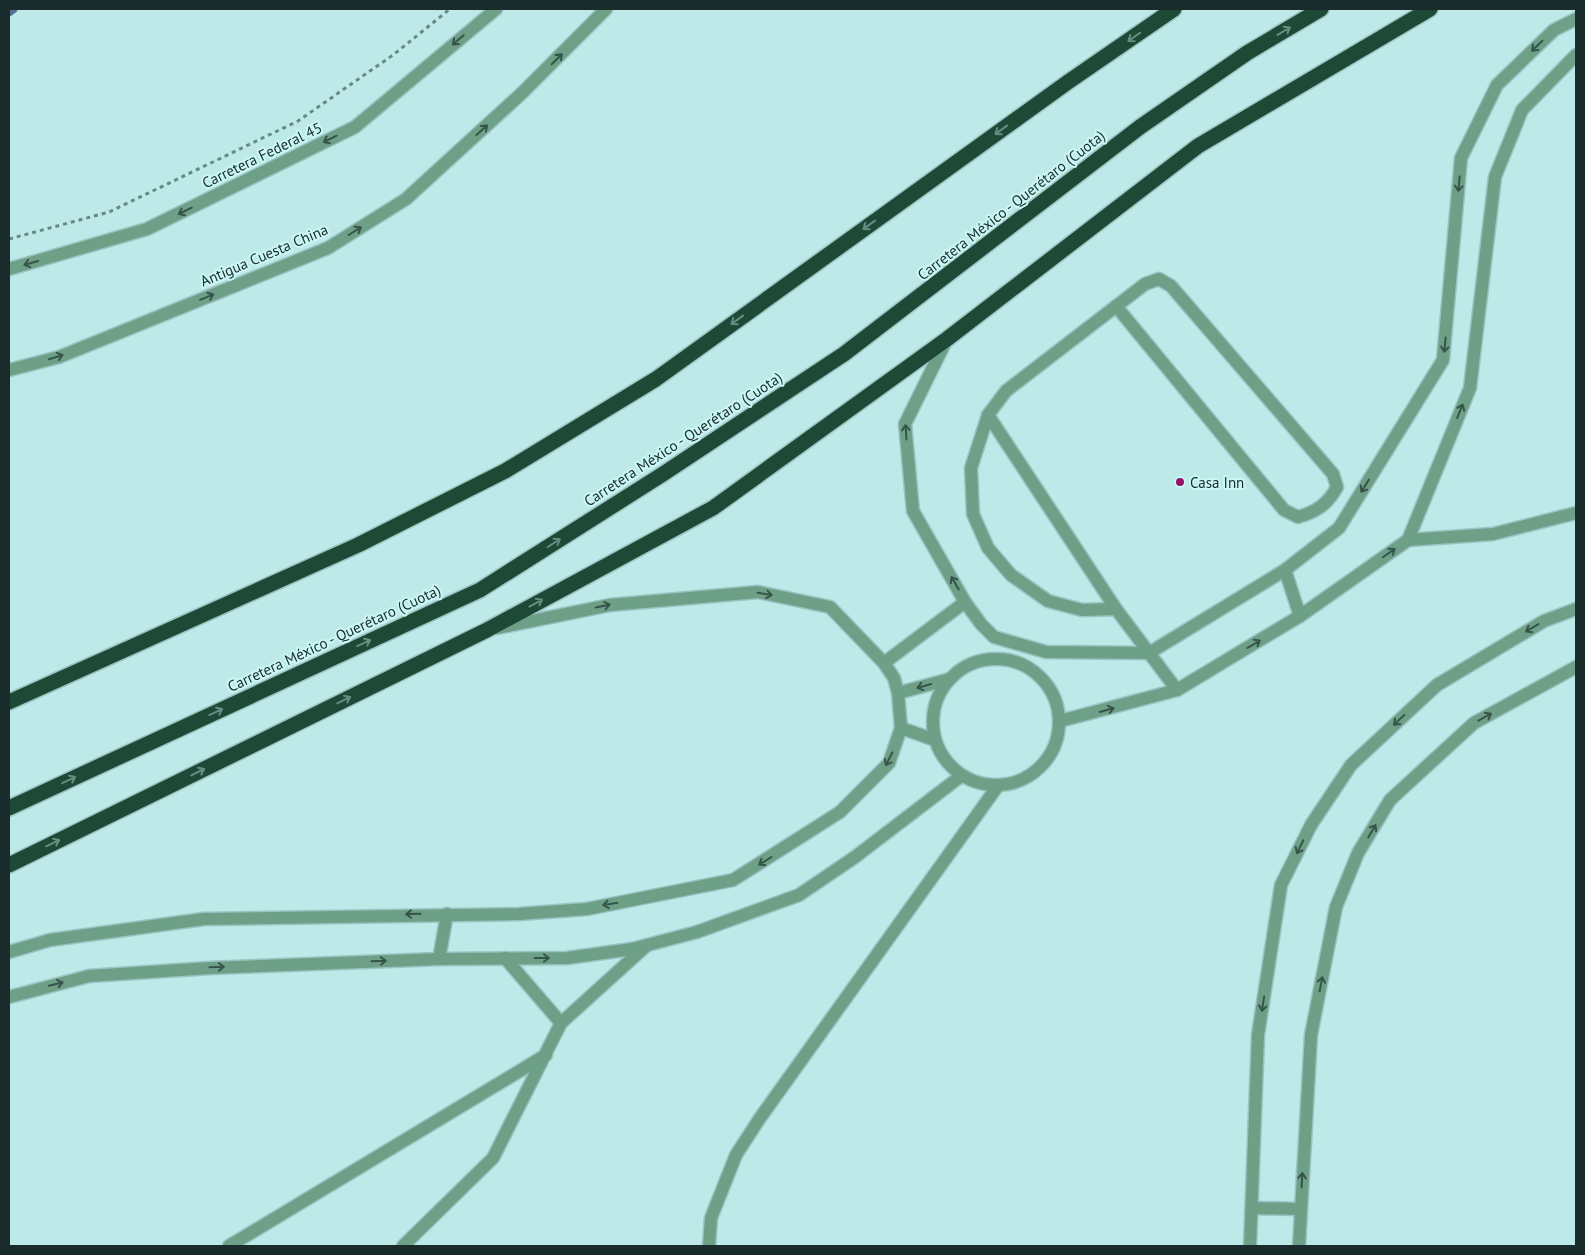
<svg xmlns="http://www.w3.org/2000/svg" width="1585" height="1255" font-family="'PT Sans',sans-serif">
	<rect width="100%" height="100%" fill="#bde9e8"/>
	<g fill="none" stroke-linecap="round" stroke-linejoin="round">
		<path stroke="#527193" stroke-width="9" d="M 9,12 L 13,9"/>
		<defs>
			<g id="minor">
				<path d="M 9,269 L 147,229 L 355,127 L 496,9"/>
				<path d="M 1116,306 L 1284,510 L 1298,517 C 1316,512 1328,504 1337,487 L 1333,474 L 1171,286 L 1159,279 L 1145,284 L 1006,391 L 988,415 L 971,468 L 973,514 L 988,548 L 1011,575 L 1048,601 L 1082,610 L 1116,609 L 1177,690"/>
				<path d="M 947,339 L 905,424 L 913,511 L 965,602 L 981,624 L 994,637 L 1046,652 L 1149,653 L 1285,570 L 1339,528 L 1443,360 L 1461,158 L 1497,85 L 1554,30 L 1576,19"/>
				<path d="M 9,370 L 59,357 L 328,248 L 406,199 L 522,93 L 606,9"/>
				<path d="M 988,415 L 1116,609"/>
				<path d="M 1408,540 L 1493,534 L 1576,513"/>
				<path d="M 1285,570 L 1300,616"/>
				<circle cx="996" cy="722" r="63"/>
				<path d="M 884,663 L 965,602"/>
				<path d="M 898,693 L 950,679"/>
				<path d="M 1060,721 L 1177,690 L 1300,616 L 1408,540 L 1470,388 L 1495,177 L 1522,110 L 1576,55"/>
				<path d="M 901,728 L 935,740"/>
				<path d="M 9,952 L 50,940 L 204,919 L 519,914 L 587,909 L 733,880 L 840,812 L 889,763 L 901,728 L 898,693 L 894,678 L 884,663 L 830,607 L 758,592 L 610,605 L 497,628"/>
				<path d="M 505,958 L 561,1023"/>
				<path d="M 439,959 L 447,914"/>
				<path d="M 9,997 L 89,976 L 210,968 L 439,959 L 567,958 L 632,949 L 697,932 L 799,895 L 855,857 L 961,776"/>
				<path d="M 1253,1208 L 1300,1209"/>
				<path d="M 229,1246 L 546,1055"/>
				<path d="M 403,1246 L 493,1158 L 561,1023 L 646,946"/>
				<path d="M 709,1246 L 711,1218 L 736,1155 L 760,1118 L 997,787"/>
				<path d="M 1250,1246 L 1258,1035 L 1281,885 L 1311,825 L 1351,765 L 1437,685 L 1544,621 L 1576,609"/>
				<path d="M 1299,1246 L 1311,1035 L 1336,907 L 1358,853 L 1390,800 L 1474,723 L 1576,667"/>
			</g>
			<g id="highway">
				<path d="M 9,702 L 358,545 L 505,471 L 656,379 L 1068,82 L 1174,9"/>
				<path d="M 9,808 L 480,590 L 663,474 L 844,354 L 1140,127 L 1247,53 L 1321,9"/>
				<path d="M 9,865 L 487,630 L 713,508 L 947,339 L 1198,146 L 1430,9"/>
			</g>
		</defs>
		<use href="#minor" stroke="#9cc3c2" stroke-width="15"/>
		<use href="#highway" stroke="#9cc3c2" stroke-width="18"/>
		<path stroke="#698887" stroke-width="3" stroke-dasharray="4 4" stroke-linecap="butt" d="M 9,239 L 109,212 L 298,121 L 393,55 L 450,9"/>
		<use href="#minor" stroke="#6ea088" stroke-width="12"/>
		<use href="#highway" stroke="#1e4936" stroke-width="15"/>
	</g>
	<defs><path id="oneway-shaft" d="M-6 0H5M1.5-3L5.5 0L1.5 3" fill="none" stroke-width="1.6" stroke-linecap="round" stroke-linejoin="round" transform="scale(1.25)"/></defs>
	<g stroke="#638f82">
		<use href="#oneway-shaft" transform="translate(1284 31) rotate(-31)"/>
		<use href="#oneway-shaft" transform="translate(1134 37) rotate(145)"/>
		<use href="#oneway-shaft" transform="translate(1001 130) rotate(144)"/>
		<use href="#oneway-shaft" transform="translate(869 225) rotate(144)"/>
		<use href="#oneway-shaft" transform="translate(737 320) rotate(144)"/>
		<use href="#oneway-shaft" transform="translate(554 543) rotate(-32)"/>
		<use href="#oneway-shaft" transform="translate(536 603) rotate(-28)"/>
		<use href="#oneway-shaft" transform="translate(364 643) rotate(-25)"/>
		<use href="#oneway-shaft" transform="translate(344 700) rotate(-26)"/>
		<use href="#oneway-shaft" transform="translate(216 712) rotate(-25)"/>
		<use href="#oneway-shaft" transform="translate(198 772) rotate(-26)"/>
		<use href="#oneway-shaft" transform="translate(69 780) rotate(-25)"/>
		<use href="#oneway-shaft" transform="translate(53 843) rotate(-26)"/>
	</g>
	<g stroke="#37544b">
		<use href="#oneway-shaft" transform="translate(458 40) rotate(140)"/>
		<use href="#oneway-shaft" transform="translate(1537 46) rotate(136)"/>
		<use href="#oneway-shaft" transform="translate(557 59) rotate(-45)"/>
		<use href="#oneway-shaft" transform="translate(482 130) rotate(-42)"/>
		<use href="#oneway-shaft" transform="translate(330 139) rotate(154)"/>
		<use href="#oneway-shaft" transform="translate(1459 184) rotate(95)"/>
		<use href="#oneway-shaft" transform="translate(185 211) rotate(154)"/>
		<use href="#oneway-shaft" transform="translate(355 231) rotate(-32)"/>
		<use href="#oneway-shaft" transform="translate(31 263) rotate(164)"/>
		<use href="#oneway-shaft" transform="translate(207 297) rotate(-22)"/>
		<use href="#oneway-shaft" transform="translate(1445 345) rotate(95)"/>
		<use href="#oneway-shaft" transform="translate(56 357) rotate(-17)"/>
		<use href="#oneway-shaft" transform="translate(1460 411) rotate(-68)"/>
		<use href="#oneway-shaft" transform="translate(906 432) rotate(-94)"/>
		<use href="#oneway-shaft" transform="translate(1365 486) rotate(122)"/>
		<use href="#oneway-shaft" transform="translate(1389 553) rotate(-35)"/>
		<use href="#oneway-shaft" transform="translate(955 583) rotate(-120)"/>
		<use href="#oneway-shaft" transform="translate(765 594) rotate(10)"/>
		<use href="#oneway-shaft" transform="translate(603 606) rotate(-11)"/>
		<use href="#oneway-shaft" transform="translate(1532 628) rotate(149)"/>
		<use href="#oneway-shaft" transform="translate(1254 644) rotate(-31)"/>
		<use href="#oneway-shaft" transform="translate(924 686) rotate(164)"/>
		<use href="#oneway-shaft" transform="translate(1107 710) rotate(-16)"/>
		<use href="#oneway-shaft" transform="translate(1485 717) rotate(-29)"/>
		<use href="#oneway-shaft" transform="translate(1399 720) rotate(137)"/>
		<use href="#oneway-shaft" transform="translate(889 759) rotate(117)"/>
		<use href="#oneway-shaft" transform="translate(1372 831) rotate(-59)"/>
		<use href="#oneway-shaft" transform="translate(1300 847) rotate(116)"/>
		<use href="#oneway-shaft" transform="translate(765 861) rotate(149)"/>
		<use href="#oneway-shaft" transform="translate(610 904) rotate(170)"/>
		<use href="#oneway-shaft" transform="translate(413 914) rotate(179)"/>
		<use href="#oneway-shaft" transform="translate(542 958)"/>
		<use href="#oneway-shaft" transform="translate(379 961) rotate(-2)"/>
		<use href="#oneway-shaft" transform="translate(217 967) rotate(-2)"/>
		<use href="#oneway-shaft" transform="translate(56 984) rotate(-14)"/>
		<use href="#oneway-shaft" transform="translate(1321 984) rotate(-79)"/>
		<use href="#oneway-shaft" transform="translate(1263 1004) rotate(99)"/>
		<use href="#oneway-shaft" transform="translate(1302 1180) rotate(-87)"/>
	</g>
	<circle fill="#961066" stroke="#caf7f5" stroke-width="2" cx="1180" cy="482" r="5"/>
	<g text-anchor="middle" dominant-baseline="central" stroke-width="4" stroke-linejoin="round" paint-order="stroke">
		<g font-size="15" fill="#192b2a" stroke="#caf7f5">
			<text transform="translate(262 155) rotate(-26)">Carretera Federal 45</text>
			<text transform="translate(1011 205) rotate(-38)">Carretera México - Querétaro (Cuota)</text>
			<text transform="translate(264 255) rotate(-23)">Antigua Cuesta China</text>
			<text transform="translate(683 439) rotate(-33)">Carretera México - Querétaro (Cuota)</text>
			<text transform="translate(334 638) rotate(-25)">Carretera México - Querétaro (Cuota)</text>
		</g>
		<g font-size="15" fill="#192b2a" stroke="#caf7f5" text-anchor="start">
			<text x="1190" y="482">Casa Inn</text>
		</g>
	</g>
	<rect width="1585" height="1255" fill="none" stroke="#192b2a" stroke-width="20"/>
</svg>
